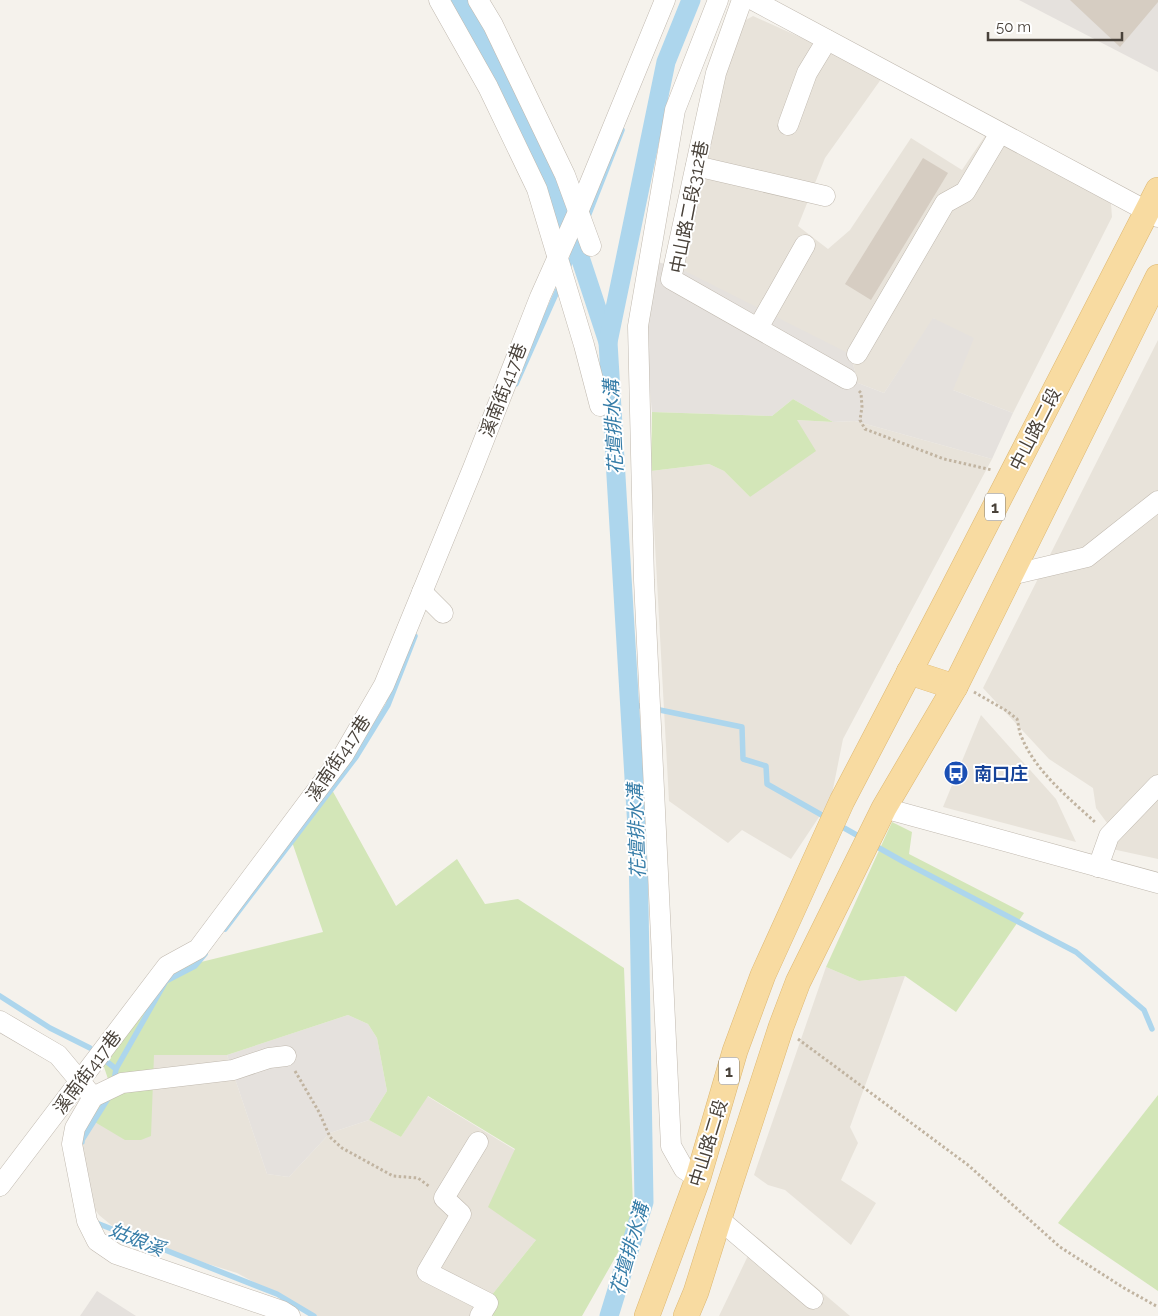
<svg xmlns="http://www.w3.org/2000/svg" width="1158" height="1316" font-family="Raleway,'Noto Sans TC',sans-serif">
	<rect width="100%" height="100%" fill="#f5f2ec"/>
	<g fill="#e8e3da">
		<path d="M 753,16 L 884,75 L 825,158 L 798,226 L 828,249 L 850,230 L 911,138 L 962,170 L 989,130 L 1106,196 L 1111,204 L 1112,217 L 1013,413 L 953,390 L 934,318 L 884,393 L 858,383 L 853,364 L 679,268 L 722,86 L 744,21 Z"/>
		<path d="M 1158,340 L 1158,859 L 1112,849 L 1110,827 L 1096,808 L 1093,788 L 1049,759 L 983,688 Z"/>
		<path d="M 796,420 L 833,422 L 855,421 L 992,459 L 843,739 L 831,799 L 791,859 L 742,830 L 728,843 L 669,801 L 651,471 L 709,464 L 724,471 L 750,497 Z"/>
		<path d="M 981,715 L 1056,799 L 1076,842 L 943,807 Z"/>
		<path d="M 826,967 L 859,981 L 905,976 L 850,1127 L 858,1143 L 841,1180 L 876,1203 L 851,1245 L 785,1190 L 768,1185 L 754,1175 Z"/>
		<path d="M 154,1055 L 227,1055 L 267,1174 L 289,1177 L 330,1133 L 369,1120 L 401,1137 L 427,1096 L 515,1150 L 536,1240 L 491,1296 L 490,1314 L 494,1316 L 317,1316 L 237,1273 L 138,1242 L 116,1229 L 99,1215 L 88,1200 L 78,1121 Z"/>
		<path d="M 757,1237 L 850,1316 L 719,1316 Z"/>
	</g>
	<g fill="#e5e1dd">
		<path d="M 1019,0 L 1158,0 L 1158,72 Z"/>
		<path d="M 654,261 L 679,268 L 848,353 L 853,364 L 858,383 L 884,393 L 933,318 L 974,338 L 953,390 L 1013,413 L 992,459 L 855,421 L 833,422 L 793,399 L 772,416 L 652,412 L 646,349 Z"/>
		<path d="M 348,1015 L 368,1024 L 377,1038 L 387,1091 L 369,1120 L 330,1133 L 289,1177 L 267,1174 L 227,1055 Z"/>
		<path d="M 97,1291 L 136,1316 L 80,1316 Z"/>
	</g>
	<g fill="#d3e6b8">
		<path d="M 793,399 L 833,422 L 797,420 L 816,451 L 750,497 L 724,471 L 709,464 L 651,471 L 652,412 L 772,416 Z"/>
		<path d="M 331,788 L 396,906 L 457,859 L 485,904 L 518,899 L 624,968 L 633,1206 L 624,1242 L 582,1316 L 494,1316 L 490,1314 L 491,1296 L 536,1240 L 488,1207 L 515,1149 L 428,1096 L 401,1137 L 369,1120 L 387,1091 L 377,1038 L 368,1024 L 348,1015 L 227,1055 L 154,1055 L 151,1136 L 141,1140 L 125,1140 L 83,1115 L 109,1082 L 100,1055 L 177,959 L 197,963 L 323,932 L 291,839 Z"/>
		<path d="M 892,822 L 912,832 L 909,854 L 1024,913 L 956,1012 L 905,976 L 859,981 L 826,967 Z"/>
		<path d="M 1158,1095 L 1158,1291 L 1058,1223 Z"/>
	</g>
	<g fill="none" stroke-linecap="round" stroke-linejoin="round">
		<g stroke="#add6ed" stroke-width="5.5">
			<path d="M 587,219 L 622,130"/>
			<path d="M 567,270 L 581,237"/>
			<path d="M 516,384 L 560,285"/>
			<path d="M 629,704 L 646,707"/>
			<path d="M 655,709 L 742,727 L 743,759 L 766,766 L 767,784 L 827,818"/>
			<path d="M 837,824 L 862,838"/>
			<path d="M 872,844 L 904,862 L 1076,952 L 1144,1010 L 1152,1029"/>
			<path d="M 225,929 L 356,757 L 388,705 L 415,636"/>
			<path d="M 0,996 L 50,1028 L 90,1048"/>
			<path d="M 106,1061 L 116,1069 L 114,1081"/>
			<path d="M 116,1069 L 166,981 L 195,966 L 205,954"/>
			<path d="M 82,1142 L 82,1140 L 109,1097"/>
			<path d="M 94,1222 L 277,1294 L 314,1316"/>
		</g>
		<g stroke="#add6ed" stroke-width="19">
			<path d="M 460,0 L 504,79 L 577,248 L 608,342"/>
			<path d="M 609,1316 L 644,1202 L 638,845 L 608,342 L 666,62 L 691,0"/>
		</g>
	</g>
	<g fill="#d6cdc2">
		<path d="M 1070,0 L 1158,0 L 1158,2 L 1120,47 Z"/>
		<path d="M 923,158 L 948,173 L 871,300 L 845,284 Z"/>
	</g>
	<g fill="none" stroke-linecap="round" stroke-linejoin="round">
		<defs>
			<g id="minor">
				<path d="M 439,0 L 488,87 L 537,189 L 584,345 L 600,406"/>
				<path d="M 478,0 L 493,25 L 565,175 L 591,246"/>
				<path d="M 742,0 L 716,73 L 671,279 L 847,379"/>
				<path d="M 753,0 L 1158,217"/>
				<path d="M 788,125 L 807,73 L 827,40"/>
				<path d="M 696,166 L 825,196"/>
				<path d="M 758,328 L 805,245"/>
				<path d="M 857,354 L 945,203 L 965,192 L 1000,133"/>
				<path d="M 1011,575 L 1087,557 L 1158,501"/>
				<path d="M 422,592 L 443,613"/>
				<path d="M 884,808 L 1158,883"/>
				<path d="M 1098,867 L 1109,836 L 1158,785"/>
				<path d="M 0,1021 L 58,1055 L 93,1097 L 75,1128 L 72,1144 L 87,1221 L 97,1241 L 116,1254 L 282,1311 L 290,1316"/>
				<path d="M 93,1097 L 122,1083 L 233,1070 L 269,1058 L 286,1056"/>
				<path d="M 478,1142 L 444,1198 L 461,1214 L 427,1272 L 488,1303 L 480,1316"/>
				<path d="M 698,1178 L 684,1169 L 671,1146 L 644,580 L 638,326 L 675,110 L 718,0"/>
				<path d="M 0,1186 L 167,966 L 198,949 L 344,754 L 384,685 L 473,468 L 540,297 L 578,212 L 665,0"/>
				<path d="M 719,1219 L 813,1299"/>
			</g>
			<g id="major">
				<path d="M 909,672 L 955,687"/>
				<path d="M 647,1316 L 698,1178 L 735,1051 L 763,975 L 842,801 L 949,596 L 1158,190"/>
				<path d="M 686,1316 L 696,1292 L 729,1187 L 781,1027 L 798,982 L 884,808 L 955,687 L 1158,277"/>
			</g>
		</defs>
		<use href="#minor" stroke="#c0b9af" stroke-width="21"/>
		<use href="#major" stroke="#ddb771" stroke-width="26"/>
		<g stroke="#c1b4a1" stroke-width="3" stroke-dasharray="2.5 2.5" stroke-linecap="butt">
			<path d="M 859,391 L 861,393 L 862,407 L 860,420 L 865,429 L 944,459 L 992,470"/>
			<path d="M 974,692 L 1007,711 L 1017,719 C 1019,726 1019,733 1022,738 C 1036,772 1070,799 1096,823"/>
			<path d="M 798,1039 L 968,1165 L 1060,1247 L 1124,1288 L 1158,1307"/>
			<path d="M 295,1071 L 319,1112 L 330,1137 L 342,1148 L 393,1176 L 418,1178 L 430,1187"/>
		</g>
		<use href="#minor" stroke="#fff" stroke-width="20"/>
		<use href="#major" stroke="#f8dba1" stroke-width="25"/>
	</g>
	<defs>
		<symbol id="bus-disc" viewBox="-11 -11 22 22"><circle r="9.5" fill="#1a4fb4" stroke="#fff"/><path d="M-5-6H5V4H4V6H2V4H-2V6H-4V4H-5ZM-3.5-4V0h7V-4ZM-3.5 1.2v1.5H-2V1.2ZM2 1.2v1.5H3.5V1.2Z" fill="#fff"/></symbol>
	</defs>
	<g fill-rule="evenodd">
		<use href="#bus-disc" x="942" y="759" width="28" height="28"/>
	</g>
	<g text-anchor="middle" dominant-baseline="central" stroke-width="4" stroke-linejoin="round" paint-order="stroke">
		<g fill="#fff" stroke="#807b75" stroke-width="1">
			<rect x="985" y="493.5" width="20" height="27" rx="4"/>
			<rect x="719" y="1057.5" width="20" height="27" rx="4"/>
		</g>
		<g font-size="16" font-weight="bold" fill="#49423a">
			<text x="995" y="507">1</text>
			<text x="729" y="1071">1</text>
		</g>
		<g font-size="18" fill="#49423a" stroke="#fff">
			<text transform="translate(689 207) rotate(-79)">中山路二段312巷</text>
			<text transform="translate(503 390) rotate(-69)">溪南街417巷</text>
			<text transform="translate(1035 429) rotate(-63)">中山路二段</text>
			<text transform="translate(338 758) rotate(-56)">溪南街417巷</text>
			<text transform="translate(87 1072) rotate(-53)">溪南街417巷</text>
			<text transform="translate(708 1143) rotate(-73)">中山路二段</text>
		</g>
		<g font-size="18" font-weight="bold" fill="#164399" stroke="#fff" text-anchor="start">
			<text x="974" y="773">南口庄</text>
		</g>
		<g font-size="19" font-style="italic" fill="#367da8" stroke="#fff">
			<text transform="translate(613 427) rotate(-93)">花壇排水溝</text>
			<text transform="translate(636 831) rotate(-92)">花壇排水溝</text>
			<text transform="translate(137 1239) rotate(22)">姑娘溪</text>
			<text transform="translate(629 1249) rotate(-74)">花壇排水溝</text>
		</g>
	</g>
	<path d="M988 32v8h134v-8" fill="none" stroke="#49423a" stroke-width="2.5"/>
	<text x="996" y="32" font-size="15" fill="#49423a" stroke="#ffffff" stroke-width="4" paint-order="stroke">50 m</text>
</svg>
